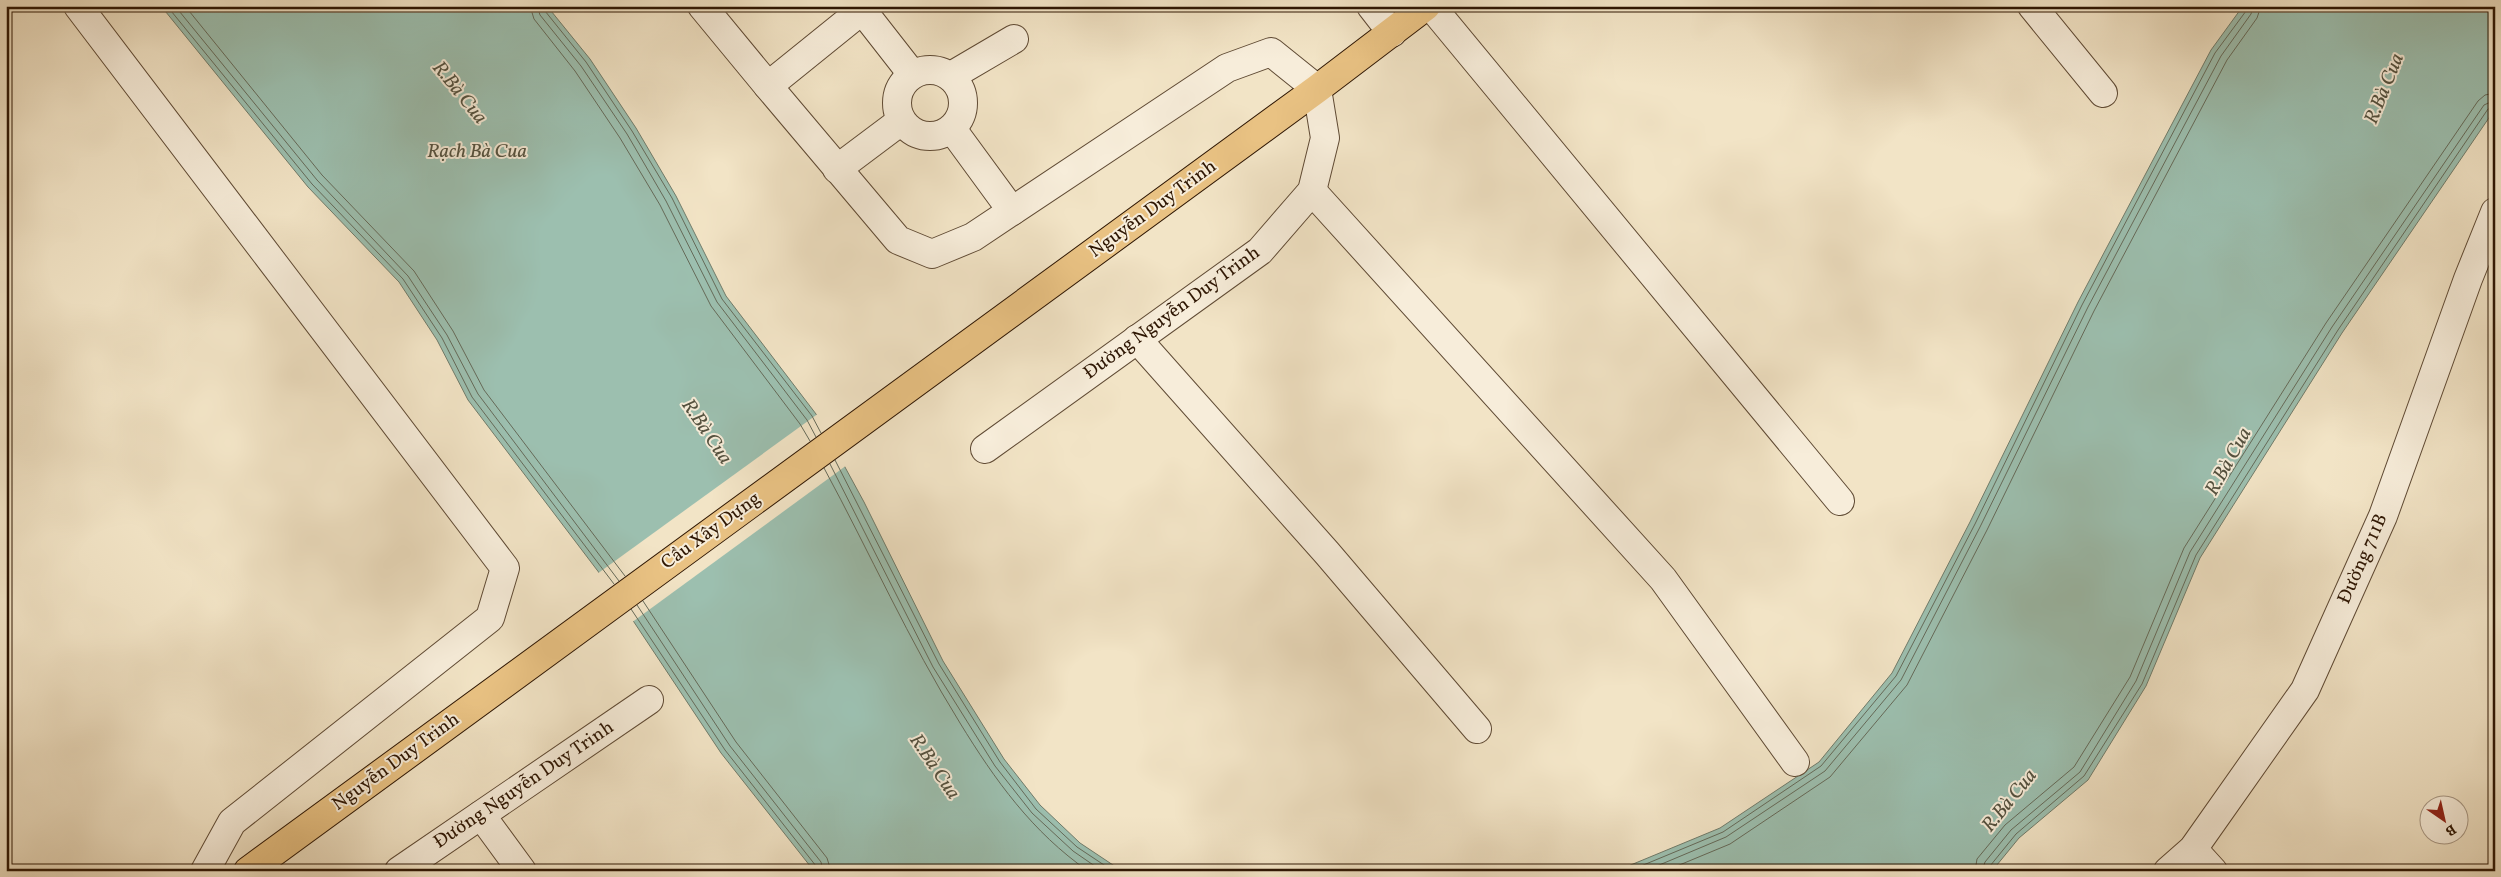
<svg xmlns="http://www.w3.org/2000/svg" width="2501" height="877" font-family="Vollkorn,serif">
	<rect width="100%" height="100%" fill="#f2e4c6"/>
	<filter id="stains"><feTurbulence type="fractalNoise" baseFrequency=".004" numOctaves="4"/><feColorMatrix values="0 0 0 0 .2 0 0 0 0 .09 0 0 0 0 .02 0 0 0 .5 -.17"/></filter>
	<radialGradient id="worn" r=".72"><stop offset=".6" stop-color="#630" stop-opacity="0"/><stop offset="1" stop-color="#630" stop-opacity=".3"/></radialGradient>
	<g fill="#9cbfaf" stroke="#707b6a">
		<path d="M 161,6 L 547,6 L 590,59 L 636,128 L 676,196 L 726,296 L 816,414 L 864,502 L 943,661 L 1004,759 L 1040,805 L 1080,843 L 1122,871 L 814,871 L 721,753 L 616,595 L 468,400 L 437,340 L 399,282 L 308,187 Z"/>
		<path d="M 2243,6 L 2495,6 L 2495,109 L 2342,333 L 2200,558 L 2146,686 L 2088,780 L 2019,838 L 1992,871 L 1606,871 L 1621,869 L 1720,828 L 1819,762 L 1892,673 L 1970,522 L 2078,302 L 2211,50 Z"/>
	</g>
	<path fill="#f2e4c6" d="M 819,413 L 847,465 L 631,623 L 597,574 Z"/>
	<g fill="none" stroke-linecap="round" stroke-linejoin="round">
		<g stroke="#656a59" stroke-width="1">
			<path d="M 167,6 L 312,184 L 403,279 L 442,338 L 472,397 L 614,584"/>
			<path d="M 175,6 L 317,180 L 408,276 L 447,335 L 478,394 L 619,581"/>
			<path d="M 185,6 L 322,175 L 414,271 L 453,331 L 484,390 L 625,576"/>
			<path d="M 530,6 L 534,19 L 575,71 L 620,138 L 660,205 L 711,306 L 800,424 L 810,441"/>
			<path d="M 537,6 L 540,15 L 581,66 L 627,134 L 666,201 L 717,302 L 807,420 L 816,437"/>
			<path d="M 543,6 L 545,11 L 586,62 L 632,131 L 672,198 L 722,299 L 812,416 L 821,433"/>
			<path d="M 835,460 L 939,664 L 1000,762 L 1036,809 L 1077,847 L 1113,871"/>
			<path d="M 830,464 L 933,667 L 995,766 L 1032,813 L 1073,851 L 1102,871"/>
			<path d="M 824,468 C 870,553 909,641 960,723 C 995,780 1032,832 1088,871"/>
			<path d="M 643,601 L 736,742 L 827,858 L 831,871"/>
			<path d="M 637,605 L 730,746 L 821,862 L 823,871"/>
			<path d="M 631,609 L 725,750 L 816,866 L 817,871"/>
			<path d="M 1629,871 L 1723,832 L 1821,766 L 1896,676 L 1975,524 L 2082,305 L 2215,53 L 2246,11 L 2247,6"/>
			<path d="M 1645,871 L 1726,837 L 1825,771 L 1901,680 L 1980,527 L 2088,307 L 2221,56 L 2251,14 L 2253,6"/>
			<path d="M 1665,871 L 1730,844 L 1830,777 L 1907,685 L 1987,530 L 2094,311 L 2227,60 L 2257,18 L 2261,6"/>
			<path d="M 1975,871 L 1977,859 L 2005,825 L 2074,767 L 2130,677 L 2184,548 L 2326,323 L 2478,101 L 2485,95 L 2495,93"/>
			<path d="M 1982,871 L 1985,862 L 2011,830 L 2080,772 L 2136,681 L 2190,552 L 2332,327 L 2484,105 L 2495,100"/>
			<path d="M 1988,871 L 1990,866 L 2016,834 L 2084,776 L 2142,684 L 2196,555 L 2338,330 L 2488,109 L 2495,107"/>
		</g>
		<defs>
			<g id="minor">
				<path d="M 78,6 L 505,568 L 490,618 L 232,822 L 205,871"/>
				<path d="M 702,6 L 768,86 L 867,6"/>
				<path d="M 1371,6 L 1392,33"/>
				<path d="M 1431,6 L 1840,501"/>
				<path d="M 2032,6 L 2103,93"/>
				<path d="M 862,10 L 912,74"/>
				<circle cx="930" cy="103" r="33"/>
				<path d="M 951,76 L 1014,39"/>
				<path d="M 768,86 L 898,240 L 932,254 L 973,237 L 1227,68 L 1271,52 L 1317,89 L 1325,138 L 1312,191 L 1260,251 L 985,449"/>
				<path d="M 952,129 L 1012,211"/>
				<path d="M 837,169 L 901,121"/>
				<path d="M 1312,191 L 1663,579 L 1795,762"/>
				<path d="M 1137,339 L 1327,553 L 1477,729"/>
				<path d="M 481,815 L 522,871"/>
				<path d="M 2193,849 L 2213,871"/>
				<path d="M 399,871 L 649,700"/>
				<path d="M 2168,871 L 2193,849 L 2305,690 L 2383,516 L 2468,279 L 2495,212"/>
			</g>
			<path id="major" d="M 248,871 L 1317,89 L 1426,6"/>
		</defs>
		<use href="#minor" stroke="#5f4a34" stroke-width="30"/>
		<use href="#major" stroke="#2e1603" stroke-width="30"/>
		<use href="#minor" stroke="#f7edda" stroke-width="28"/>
		<use href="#major" stroke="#e9c283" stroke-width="28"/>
	</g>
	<g text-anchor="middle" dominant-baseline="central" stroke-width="4" stroke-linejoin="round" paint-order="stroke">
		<g font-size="19" fill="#2e1603" stroke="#f7edda">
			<text transform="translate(1153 209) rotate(-36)">Nguyễn Duy Trinh</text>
			<text transform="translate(1172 313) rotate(-36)">Đường Nguyễn Duy Trinh</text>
			<text transform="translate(711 531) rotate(-36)">Cầu Xây Dựng</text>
			<text transform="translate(2363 559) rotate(-66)">Đường 711B</text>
			<text transform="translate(396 762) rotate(-36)">Nguyễn Duy Trinh</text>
			<text transform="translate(524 785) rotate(-34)">Đường Nguyễn Duy Trinh</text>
		</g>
		<g font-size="20" font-style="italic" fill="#54513f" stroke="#f7edda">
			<text transform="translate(2385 89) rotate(-68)">R.Bà Cua</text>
			<text transform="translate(459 93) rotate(51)">R.Bà Cua</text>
			<text x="477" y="152">Rạch Bà Cua</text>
			<text transform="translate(706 432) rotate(56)">R.Bà Cua</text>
			<text transform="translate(2229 462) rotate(-61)">R.Bà Cua</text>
			<text transform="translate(934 767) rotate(56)">R.Bà Cua</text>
			<text transform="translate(2010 801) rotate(-51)">R.Bà Cua</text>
		</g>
	</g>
	<rect width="2501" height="877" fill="none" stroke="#f2e4c6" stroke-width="25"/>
	<rect x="8" y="8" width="2486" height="862" fill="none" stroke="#2e1603" stroke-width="2.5"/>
	<rect x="12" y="12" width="2476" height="852" fill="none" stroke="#2e1603"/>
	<g transform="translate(2444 820) rotate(146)"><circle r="24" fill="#f7edda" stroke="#a79784"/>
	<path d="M0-4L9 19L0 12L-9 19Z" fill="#8f2418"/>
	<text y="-8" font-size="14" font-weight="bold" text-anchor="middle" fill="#2e1603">B</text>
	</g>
	<rect width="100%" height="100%" filter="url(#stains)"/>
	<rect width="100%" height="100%" fill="url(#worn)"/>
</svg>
